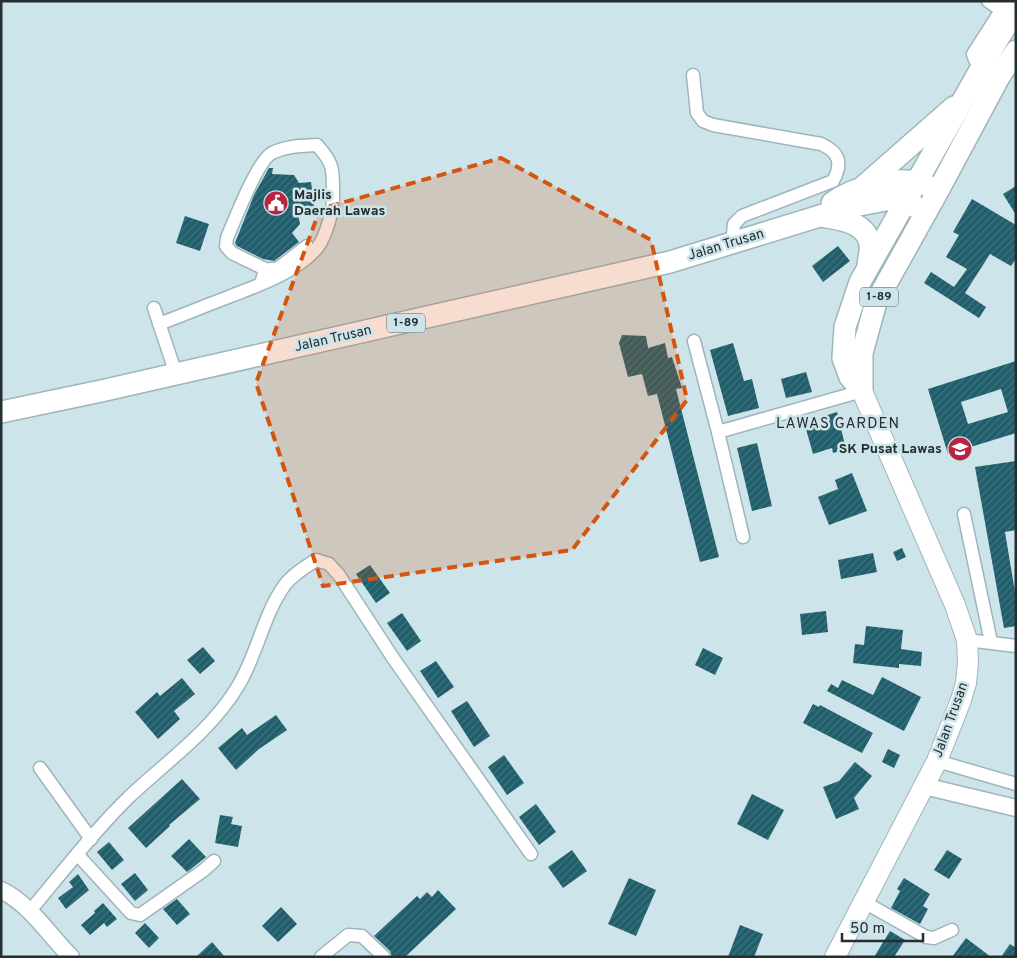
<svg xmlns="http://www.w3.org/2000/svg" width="1017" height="958" font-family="Overpass,sans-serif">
	<defs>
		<pattern id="building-hatch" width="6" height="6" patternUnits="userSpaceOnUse" patternTransform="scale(1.25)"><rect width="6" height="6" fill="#205e6c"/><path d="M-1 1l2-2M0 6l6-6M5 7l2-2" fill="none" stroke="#40727d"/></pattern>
	</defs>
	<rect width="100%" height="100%" fill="#cce4ea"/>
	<g fill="url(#building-hatch)" fill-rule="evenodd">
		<path d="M 269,168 L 273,168 L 272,174 L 294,175 L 299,183 L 311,182 L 314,206 L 297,209 L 300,224 L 292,233 L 299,242 L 274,261 L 263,259 L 237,246 L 235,243 L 254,195 Z"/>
		<path d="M 1016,186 L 1016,215 L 1003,194 Z"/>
		<path d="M 972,199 L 1016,225 L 1016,259 L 1011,266 L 990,254 L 965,293 L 986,307 L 979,318 L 924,283 L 931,272 L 954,287 L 967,269 L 946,257 L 959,235 L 953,232 Z"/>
		<path d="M 185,216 L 209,224 L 200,251 L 176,243 Z"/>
		<path d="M 838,246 L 850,261 L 823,282 L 812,266 Z"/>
		<path d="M 622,335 L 646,336 L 648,348 L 665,343 L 668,358 L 672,357 L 682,388 L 676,389 L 719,557 L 700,562 L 657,394 L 648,396 L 642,374 L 628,377 L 619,343 Z"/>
		<path d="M 733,343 L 744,381 L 752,379 L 759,408 L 728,416 L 710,350 Z"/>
		<path d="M 1016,361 L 1016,433 L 948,454 L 928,389 ZM 1001,389 L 1008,412 L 968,424 L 961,402 Z"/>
		<path d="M 806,372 L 812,392 L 786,398 L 781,379 Z"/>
		<path d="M 837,412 L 846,449 L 833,453 L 832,448 L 813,454 L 806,429 L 826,423 L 824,416 Z"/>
		<path d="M 757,443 L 772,506 L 752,511 L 737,448 Z"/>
		<path d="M 1016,461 L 1016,530 L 1005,532 L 1016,598 L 1016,626 L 1004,628 L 975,467 Z"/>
		<path d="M 852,473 L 867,511 L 829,525 L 818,497 L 838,489 L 835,480 Z"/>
		<path d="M 902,548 L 906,557 L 897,561 L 893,552 Z"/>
		<path d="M 873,553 L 877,572 L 841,579 L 838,560 Z"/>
		<path d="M 370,565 L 390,593 L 376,603 L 356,574 Z"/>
		<path d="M 826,611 L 828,632 L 802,635 L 800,614 Z"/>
		<path d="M 402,613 L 421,641 L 407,651 L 387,623 Z"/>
		<path d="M 866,626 L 903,630 L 901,649 L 922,652 L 921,666 L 899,664 L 899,668 L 853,663 L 855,644 L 864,645 Z"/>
		<path d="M 203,647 L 215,661 L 200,674 L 187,660 Z"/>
		<path d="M 703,648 L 723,658 L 715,675 L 695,665 Z"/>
		<path d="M 436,661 L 454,687 L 438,698 L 420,671 Z"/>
		<path d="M 882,677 L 921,697 L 904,731 L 827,691 L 831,684 L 838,688 L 842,680 L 873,695 Z"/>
		<path d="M 182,678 L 195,694 L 174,711 L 180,719 L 158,739 L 135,712 L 157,692 L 160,696 Z"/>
		<path d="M 467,701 L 490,736 L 474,747 L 451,711 Z"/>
		<path d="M 813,704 L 819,707 L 820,705 L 873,733 L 862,753 L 803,723 Z"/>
		<path d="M 276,715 L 287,730 L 259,749 L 236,770 L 218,748 L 242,728 L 247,735 Z"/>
		<path d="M 888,749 L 900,755 L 894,768 L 882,762 Z"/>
		<path d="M 504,755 L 524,783 L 507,795 L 488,767 Z"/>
		<path d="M 855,762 L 872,776 L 854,798 L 859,809 L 836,819 L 823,787 L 839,781 Z"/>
		<path d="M 182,779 L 200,799 L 169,825 L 170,826 L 146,848 L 128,828 Z"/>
		<path d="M 752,794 L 784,810 L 768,840 L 737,824 Z"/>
		<path d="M 536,804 L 556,832 L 539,845 L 519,817 Z"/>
		<path d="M 220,815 L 233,817 L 231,824 L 242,826 L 238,847 L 215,843 Z"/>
		<path d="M 189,839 L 206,857 L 187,872 L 171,856 Z"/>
		<path d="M 109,842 L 124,860 L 112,870 L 97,852 Z"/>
		<path d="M 572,850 L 587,871 L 563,888 L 548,867 Z"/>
		<path d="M 947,850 L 962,859 L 949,879 L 934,870 Z"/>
		<path d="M 135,873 L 148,890 L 135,901 L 121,884 Z"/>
		<path d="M 78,874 L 89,890 L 66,909 L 58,898 L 73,887 L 69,882 Z"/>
		<path d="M 629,878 L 656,890 L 636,936 L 608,924 Z"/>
		<path d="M 904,878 L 930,894 L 923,906 L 928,909 L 920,924 L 891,908 L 900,891 L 897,889 Z"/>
		<path d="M 438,890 L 456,909 L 405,957 L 392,957 L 390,951 L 374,936 L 417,896 L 420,899 L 427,892 L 432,897 Z"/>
		<path d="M 177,899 L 190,914 L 177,925 L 163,909 Z"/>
		<path d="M 103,903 L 117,919 L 107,927 L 104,923 L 90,935 L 81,925 L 95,913 L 94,911 Z"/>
		<path d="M 281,907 L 297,924 L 278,942 L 262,926 Z"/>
		<path d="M 145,923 L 159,938 L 149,948 L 135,933 Z"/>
		<path d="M 740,925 L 763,934 L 754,957 L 728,957 Z"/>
		<path d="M 890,931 L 905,940 L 894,957 L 874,957 Z"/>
		<path d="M 966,938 L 991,957 L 952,957 Z"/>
		<path d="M 212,942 L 225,957 L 196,957 Z"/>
		<path d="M 1010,944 L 1016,948 L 1016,957 L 1001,957 Z"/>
	</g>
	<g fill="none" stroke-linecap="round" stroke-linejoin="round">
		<defs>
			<g id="minor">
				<path d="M 988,1 L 1001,10"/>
				<path d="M 984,65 L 975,60 L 973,54 L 1007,1"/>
				<path d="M 693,75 L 697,113 L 703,121 L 713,125 L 821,144 C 839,152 843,163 833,181 L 742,216 L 734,224 L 732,244"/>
				<path d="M 270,269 L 277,269 L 307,246"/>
				<path d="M 154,308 L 176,374"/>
				<path d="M 159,324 C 183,315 207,305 231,296 C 259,285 297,272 317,248 C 326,237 334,208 333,194 C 333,169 334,164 317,145 C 301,146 286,146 272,153 C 258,160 234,221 227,238 L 226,246 L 232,253 L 265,269 L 261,284"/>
				<path d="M 694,341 L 718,432 L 862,391"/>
				<path d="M 718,432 L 743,537"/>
				<path d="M 964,514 L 991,642"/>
				<path d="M 967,640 L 1016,646"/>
				<path d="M 937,761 L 1016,784"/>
				<path d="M 40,768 L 91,839"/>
				<path d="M 77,854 L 131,913 L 140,915 L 204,870 L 214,861"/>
				<path d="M 864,902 L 926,937 L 934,938 L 952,930"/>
				<path d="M 29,912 C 62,873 93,832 129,797 C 166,762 212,730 238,686 C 257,655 263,616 284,586 C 292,575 305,567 316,560 L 329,564 L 339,575 L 393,658 L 531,854"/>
				<path d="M 321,957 L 348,935 L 362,936 L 384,957"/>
			</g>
			<g id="tertiary">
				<path d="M 924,786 L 1016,808"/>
				<path d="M 1,890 C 30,904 49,935 71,957"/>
			</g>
			<path id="primary" d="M 835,957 L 937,761 L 961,700 L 966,683 L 968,662 L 967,640 L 955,605 L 862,391"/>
			<g id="trunk">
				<path d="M 864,186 L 954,107"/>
				<path d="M 832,203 C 854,187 903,173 928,186"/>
				<path d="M 821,216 C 837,219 863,221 869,240 C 872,248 869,257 868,265"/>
				<path d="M 862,391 L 850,377 L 843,358 L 845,327 L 860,282 L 996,42 L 1016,10"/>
				<path d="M 862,391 L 862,353 L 876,302 L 938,191 L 999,77 L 1016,51"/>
				<path d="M 1,412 L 101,391 L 670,262 L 849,207 L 891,199 L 906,202 L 926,212"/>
			</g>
		</defs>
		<use href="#minor" stroke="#9eb5bb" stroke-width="15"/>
		<use href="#tertiary" stroke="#9eb5bb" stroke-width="19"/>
		<use href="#primary" stroke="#9eb5bb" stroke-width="22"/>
		<use href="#trunk" stroke="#9eb5bb" stroke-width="24"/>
		<use href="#minor" stroke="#fff" stroke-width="12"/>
		<use href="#tertiary" stroke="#fff" stroke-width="16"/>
		<use href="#primary" stroke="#fff" stroke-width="20"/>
		<use href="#trunk" stroke="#fff" stroke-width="21"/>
	</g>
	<path fill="#d45510" fill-opacity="0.2" stroke="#d45510" stroke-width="4" stroke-dasharray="10 6" stroke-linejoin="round" d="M 501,158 L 651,240 L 687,400 L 572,550 L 323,586 L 256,383 L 320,209 Z"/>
	<defs>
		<symbol id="civic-disc" viewBox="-11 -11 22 22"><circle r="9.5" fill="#b72543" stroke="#cce4ea"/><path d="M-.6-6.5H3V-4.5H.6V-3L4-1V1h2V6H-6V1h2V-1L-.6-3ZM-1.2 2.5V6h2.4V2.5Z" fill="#fff"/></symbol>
		<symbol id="school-disc" viewBox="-11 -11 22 22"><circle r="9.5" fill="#b72543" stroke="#cce4ea"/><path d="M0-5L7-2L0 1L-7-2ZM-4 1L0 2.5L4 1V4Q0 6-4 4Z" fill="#fff"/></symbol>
	</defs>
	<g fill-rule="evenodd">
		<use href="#civic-disc" x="262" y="189" width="28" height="28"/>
		<use href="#school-disc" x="946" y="435" width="28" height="28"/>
	</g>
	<g text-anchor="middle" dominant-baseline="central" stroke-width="5" stroke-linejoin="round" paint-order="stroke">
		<g fill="#cce4ea" stroke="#576568" stroke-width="1">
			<rect x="860" y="287.5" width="38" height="19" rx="4"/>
			<rect x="387" y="313.5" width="38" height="19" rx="4"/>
		</g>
		<g font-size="12" font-weight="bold" fill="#252e30">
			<text x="879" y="297">1-89</text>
			<text x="406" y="323">1-89</text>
		</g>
		<g font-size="14" font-weight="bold" fill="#252e30" stroke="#cce4ea" text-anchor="start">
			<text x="294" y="195">Majlis<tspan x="294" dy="16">Daerah Lawas</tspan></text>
			<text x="942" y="449" text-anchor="end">SK Pusat Lawas</text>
		</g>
		<g font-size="14" fill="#252e30" stroke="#cce4ea">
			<text transform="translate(726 245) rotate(-17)">Jalan Trusan</text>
			<text transform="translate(333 339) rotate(-13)">Jalan Trusan</text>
			<text transform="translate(951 720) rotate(-70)">Jalan Trusan</text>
		</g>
		<g font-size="15" letter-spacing="1" fill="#252e30" stroke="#cce4ea">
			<text x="838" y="424">LAWAS GARDEN</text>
		</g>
	</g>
	<rect width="1017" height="958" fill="none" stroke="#252e30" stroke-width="5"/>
	<path d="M842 933v8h81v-8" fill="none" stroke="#252e30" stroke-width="2.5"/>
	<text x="850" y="933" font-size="15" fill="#252e30" stroke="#cce4ea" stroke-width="4" paint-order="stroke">50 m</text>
</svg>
